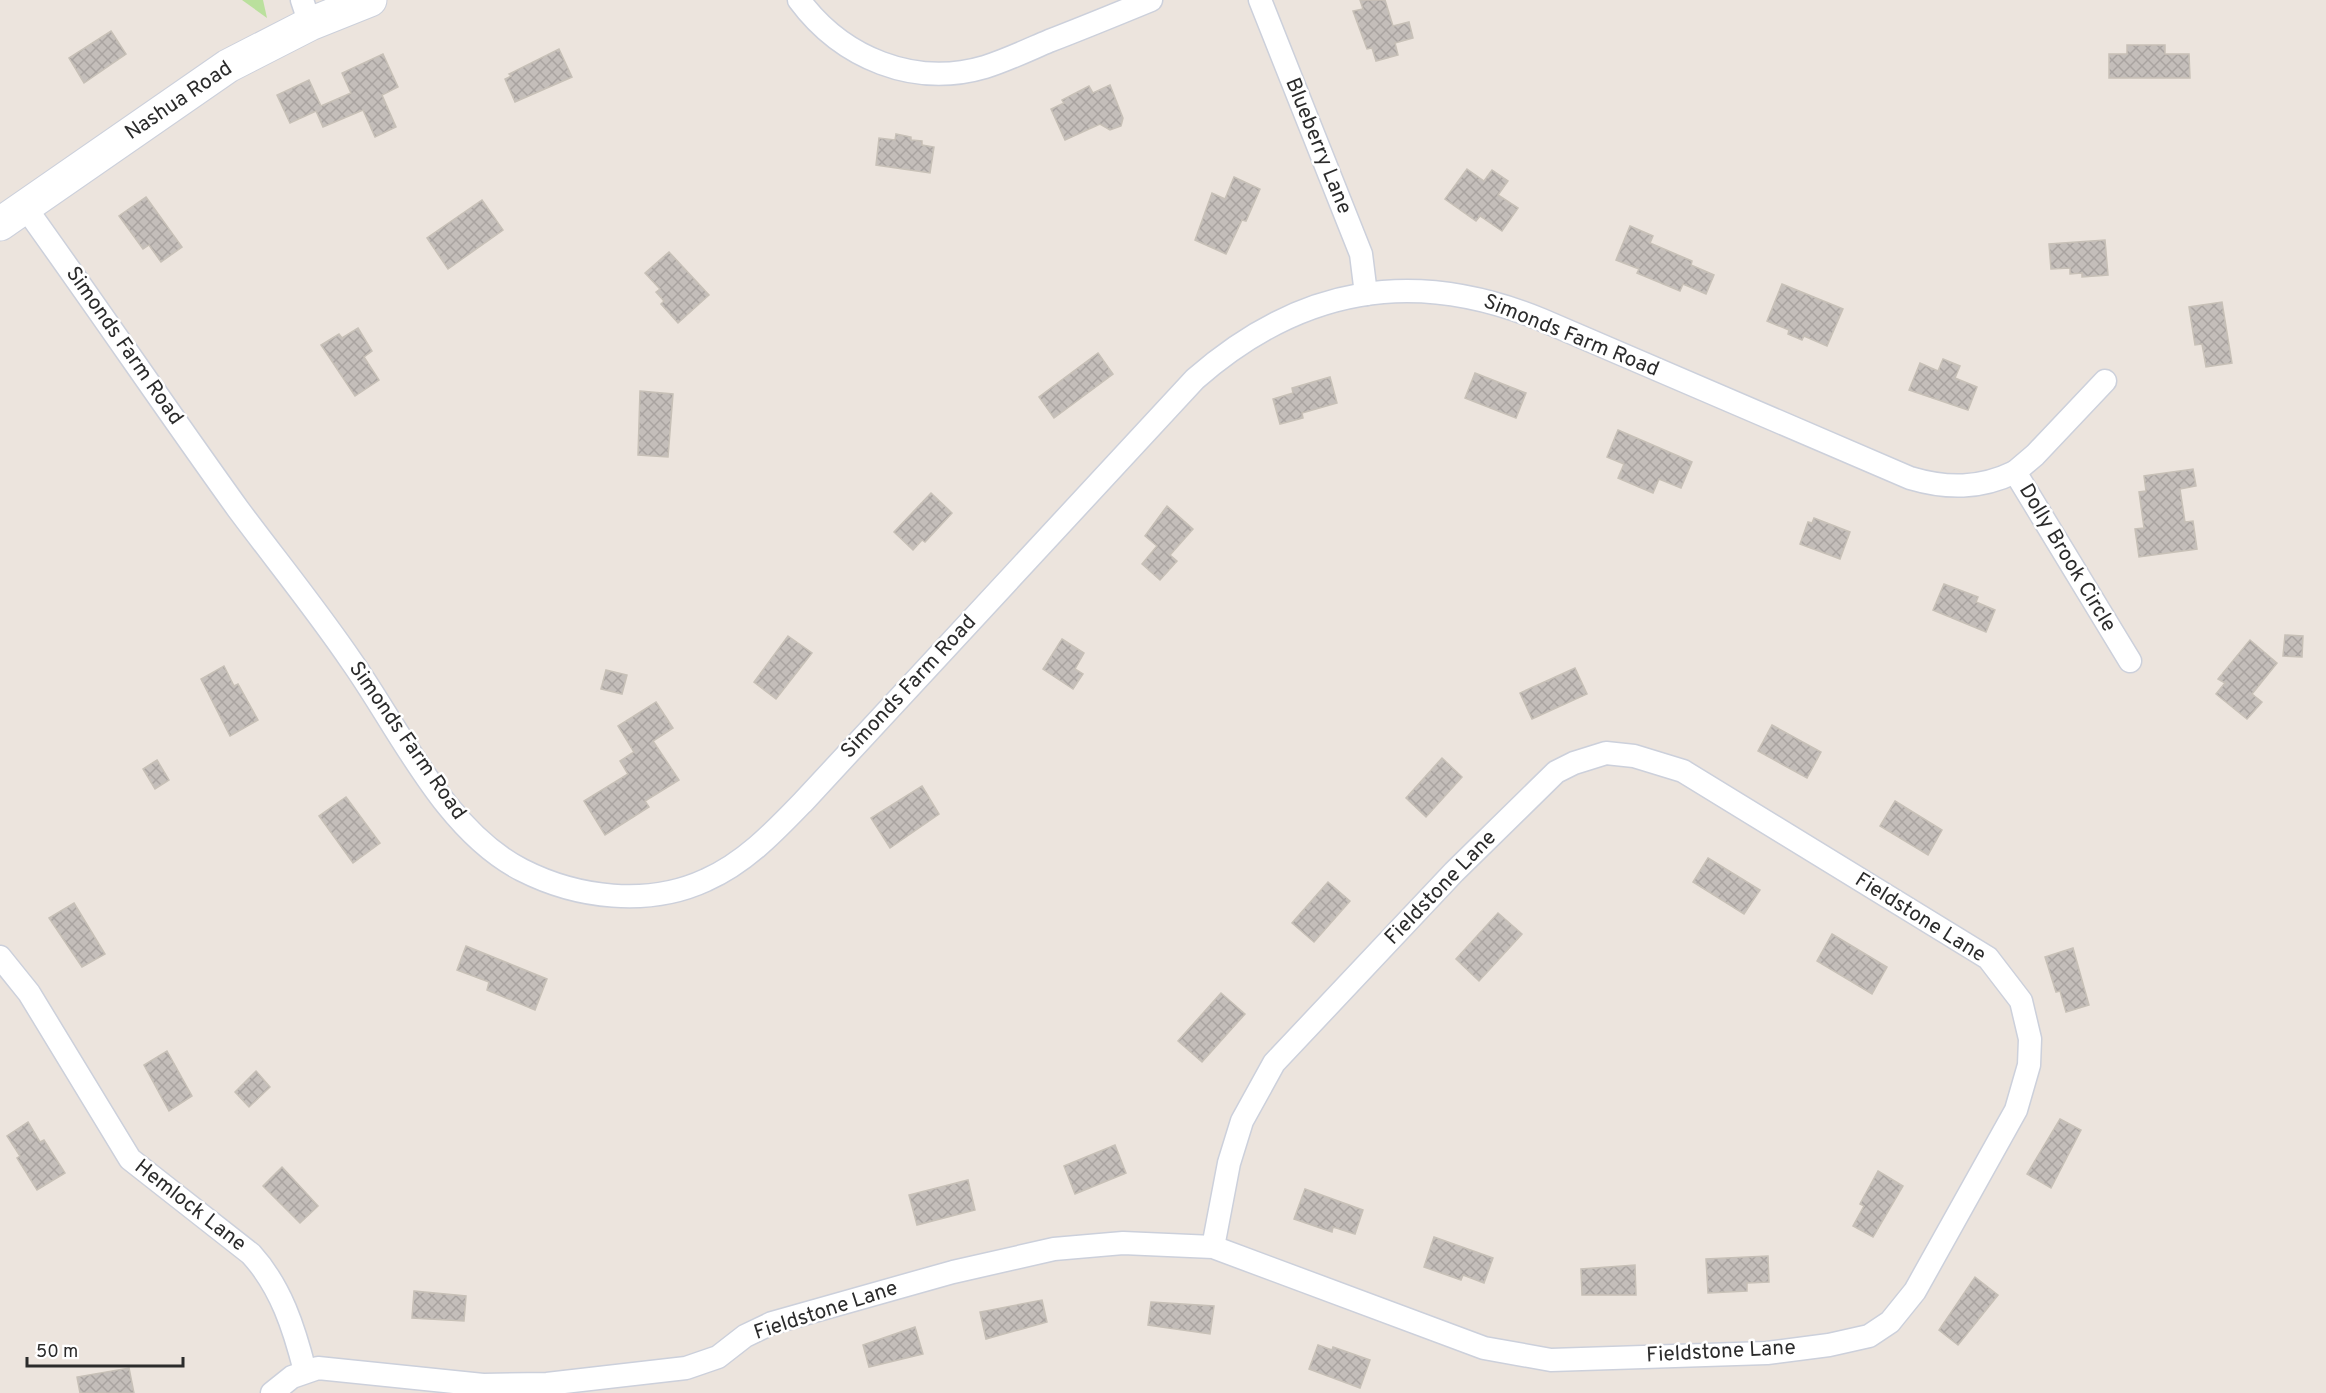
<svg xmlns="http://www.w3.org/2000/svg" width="2326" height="1393" font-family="Overpass,sans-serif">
	<defs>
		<pattern id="building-cross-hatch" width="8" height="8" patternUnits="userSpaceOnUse" patternTransform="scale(1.5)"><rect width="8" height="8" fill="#c4beba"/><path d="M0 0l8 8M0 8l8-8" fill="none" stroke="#a9a3a0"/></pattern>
	</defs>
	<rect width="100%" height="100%" fill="#ece4dd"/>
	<path fill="#bae09d" d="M 242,0 L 263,0 L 267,18 Z"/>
	<g fill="url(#building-cross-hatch)" stroke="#c7c0b7" stroke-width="1.5">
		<path d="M 1360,0 L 1385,0 L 1393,26 L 1409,22 L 1413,38 L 1395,43 L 1398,55 L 1376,61 L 1372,48 L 1367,49 L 1353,11 L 1363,9 Z"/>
		<path d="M 111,31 L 126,54 L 84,83 L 69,58 Z"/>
		<path d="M 2127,45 L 2165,45 L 2165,54 L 2189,54 L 2190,78 L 2109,78 L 2109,54 L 2127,54 Z"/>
		<path d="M 559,49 L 572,77 L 515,102 L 505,79 L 511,76 L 509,74 Z"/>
		<path d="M 383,54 L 398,87 L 382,95 L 396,127 L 375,137 L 363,110 L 323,127 L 316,111 L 290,123 L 277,95 L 309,80 L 321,106 L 351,93 L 342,73 Z"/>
		<path d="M 1110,85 L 1123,118 L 1121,126 L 1110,130 L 1100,124 L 1065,140 L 1051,109 L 1064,103 L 1062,100 L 1089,86 L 1093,93 Z"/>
		<path d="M 896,134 L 911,137 L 911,140 L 922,141 L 922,145 L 934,147 L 930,173 L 876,165 L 879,138 L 895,140 Z"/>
		<path d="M 1467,169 L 1484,181 L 1492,170 L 1508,181 L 1498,195 L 1518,208 L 1502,231 L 1480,216 L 1476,221 L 1445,199 Z"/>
		<path d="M 1234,177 L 1260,189 L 1246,221 L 1242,220 L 1226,254 L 1195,240 L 1212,193 L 1225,199 Z"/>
		<path d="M 146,197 L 182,247 L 161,262 L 149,245 L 143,249 L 119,216 Z"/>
		<path d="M 482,200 L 503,230 L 448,269 L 427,238 Z"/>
		<path d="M 1630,226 L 1653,236 L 1650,243 L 1692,261 L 1691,265 L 1714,275 L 1706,294 L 1683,284 L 1680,291 L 1637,273 L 1639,269 L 1616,260 Z"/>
		<path d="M 2105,240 L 2108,275 L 2082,277 L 2082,273 L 2070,274 L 2070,268 L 2051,269 L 2049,244 Z"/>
		<path d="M 669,252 L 709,295 L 678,323 L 661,304 L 664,301 L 656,292 L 660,289 L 645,273 Z"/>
		<path d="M 1782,284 L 1843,309 L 1827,346 L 1804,336 L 1802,340 L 1788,334 L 1789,330 L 1767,321 Z"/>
		<path d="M 2222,302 L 2232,363 L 2206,367 L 2202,344 L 2195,345 L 2189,307 Z"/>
		<path d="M 358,328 L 372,351 L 364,357 L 379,380 L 355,396 L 321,345 L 339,334 L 342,338 Z"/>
		<path d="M 1098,353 L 1113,374 L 1054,418 L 1039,397 Z"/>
		<path d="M 1943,359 L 1960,366 L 1955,378 L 1977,387 L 1968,410 L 1909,390 L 1920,363 L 1938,371 Z"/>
		<path d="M 1475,373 L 1526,393 L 1516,418 L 1465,398 Z"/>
		<path d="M 1330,377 L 1337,403 L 1302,413 L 1303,418 L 1280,424 L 1273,399 L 1293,393 L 1292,388 Z"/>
		<path d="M 640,391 L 673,394 L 668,457 L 638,455 Z"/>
		<path d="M 1618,430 L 1692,462 L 1681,488 L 1659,479 L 1653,493 L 1618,478 L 1624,464 L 1607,457 Z"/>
		<path d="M 2193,469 L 2196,486 L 2180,489 L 2185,522 L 2193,521 L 2197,549 L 2139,557 L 2135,529 L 2144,528 L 2139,492 L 2146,491 L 2144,476 Z"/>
		<path d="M 931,493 L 952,513 L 925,542 L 922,540 L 913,550 L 894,532 Z"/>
		<path d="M 1167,506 L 1193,529 L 1170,555 L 1177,561 L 1160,580 L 1142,564 L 1157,546 L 1145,536 Z"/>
		<path d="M 1814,518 L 1850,532 L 1840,559 L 1800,544 L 1808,522 L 1812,523 Z"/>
		<path d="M 1944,584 L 1978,597 L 1976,602 L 1995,610 L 1986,632 L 1933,610 Z"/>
		<path d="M 2285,635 L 2303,636 L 2302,657 L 2283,656 Z"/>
		<path d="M 788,636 L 812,653 L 776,699 L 754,682 Z"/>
		<path d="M 1062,639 L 1084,653 L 1075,669 L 1083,674 L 1073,689 L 1043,669 Z"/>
		<path d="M 2250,640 L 2277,663 L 2252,694 L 2262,702 L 2247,719 L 2216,694 L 2225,683 L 2218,679 Z"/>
		<path d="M 224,666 L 234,686 L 238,684 L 258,720 L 230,736 L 201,679 Z"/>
		<path d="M 1575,668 L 1587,694 L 1532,719 L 1520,693 Z"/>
		<path d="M 606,670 L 627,675 L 622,694 L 601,689 Z"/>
		<path d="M 656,702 L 673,728 L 653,741 L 679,780 L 645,801 L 649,807 L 605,835 L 584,801 L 628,774 L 620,761 L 634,752 L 618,726 Z"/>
		<path d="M 1772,725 L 1821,752 L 1807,778 L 1758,751 Z"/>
		<path d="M 1442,758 L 1462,777 L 1426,817 L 1406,798 Z"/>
		<path d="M 157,760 L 169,780 L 155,789 L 143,769 Z"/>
		<path d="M 922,786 L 939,814 L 890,848 L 871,818 Z"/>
		<path d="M 346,797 L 380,843 L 353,863 L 319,816 Z"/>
		<path d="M 1895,801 L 1942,830 L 1928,855 L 1880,826 Z"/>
		<path d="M 1708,858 L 1760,890 L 1744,914 L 1693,882 Z"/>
		<path d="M 1328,882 L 1350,901 L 1314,942 L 1292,923 Z"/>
		<path d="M 74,903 L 105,954 L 82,967 L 49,918 Z"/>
		<path d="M 1498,913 L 1522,934 L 1479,981 L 1456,959 Z"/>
		<path d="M 1832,934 L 1887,967 L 1872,994 L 1817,961 Z"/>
		<path d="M 466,946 L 547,979 L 535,1010 L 487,990 L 489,982 L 457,970 Z"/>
		<path d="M 2073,948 L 2089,1005 L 2066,1012 L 2060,991 L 2056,992 L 2045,957 Z"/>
		<path d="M 1221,993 L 1245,1014 L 1202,1062 L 1178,1041 Z"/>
		<path d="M 167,1051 L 192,1096 L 169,1111 L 144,1065 Z"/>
		<path d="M 256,1071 L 270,1087 L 249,1107 L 235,1092 Z"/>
		<path d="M 2060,1119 L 2081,1130 L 2051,1188 L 2027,1174 Z"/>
		<path d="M 28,1122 L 40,1142 L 44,1140 L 65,1173 L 37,1190 L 17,1158 L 20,1156 L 7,1136 Z"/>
		<path d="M 1115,1145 L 1126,1173 L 1075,1194 L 1064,1166 Z"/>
		<path d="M 282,1167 L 318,1206 L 300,1223 L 263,1186 Z"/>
		<path d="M 1878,1171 L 1903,1186 L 1873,1237 L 1853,1226 L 1864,1206 L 1860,1204 Z"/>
		<path d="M 968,1180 L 975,1210 L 917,1225 L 909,1195 Z"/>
		<path d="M 1305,1189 L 1363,1210 L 1355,1234 L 1333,1227 L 1332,1232 L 1294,1219 Z"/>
		<path d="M 1434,1237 L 1493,1258 L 1484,1283 L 1463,1275 L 1461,1280 L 1424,1267 Z"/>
		<path d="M 1768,1256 L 1769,1282 L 1747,1283 L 1747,1291 L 1708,1293 L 1706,1259 Z"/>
		<path d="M 1635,1265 L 1636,1295 L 1582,1295 L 1581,1269 Z"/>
		<path d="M 1975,1277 L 1998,1295 L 1958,1345 L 1939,1330 Z"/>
		<path d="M 414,1291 L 466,1296 L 464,1321 L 412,1318 Z"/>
		<path d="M 1042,1300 L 1047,1322 L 986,1339 L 980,1312 Z"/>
		<path d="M 1151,1302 L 1214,1306 L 1210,1334 L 1148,1325 Z"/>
		<path d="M 915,1327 L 923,1354 L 869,1367 L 863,1345 Z"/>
		<path d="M 1318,1345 L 1332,1350 L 1333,1347 L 1370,1360 L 1360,1388 L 1309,1369 Z"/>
		<path d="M 129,1368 L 134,1393 L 80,1393 L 77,1377 Z"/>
	</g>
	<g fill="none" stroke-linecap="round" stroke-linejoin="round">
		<defs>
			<g id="minor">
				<path d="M 302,0 L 310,24"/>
				<path d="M 799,0 C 842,58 914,88 985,67 C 1007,60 1028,50 1049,41 C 1083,28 1117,14 1151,0"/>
				<path d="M 1260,0 L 1361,254 L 1366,294"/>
				<path d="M 25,207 C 97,307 166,409 238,509 C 276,560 316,609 352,662 C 400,730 445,831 522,870 C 577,898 648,907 706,880 C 745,863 775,831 804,801 L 1195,379 C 1300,287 1413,267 1542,320 L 1910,478 C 1947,489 1980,489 2015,472"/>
				<path d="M 2105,381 L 2035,455 L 2015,472 L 2130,661"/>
				<path d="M 0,957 L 29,993 L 130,1159 L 251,1254 C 281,1287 294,1328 305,1371"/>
				<path d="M 272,1393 L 292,1377 L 318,1368 L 483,1385 L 547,1384 L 686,1368 L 718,1357 L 745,1336 L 772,1323 L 953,1272 L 1054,1249 L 1123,1243 L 1213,1247 L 1484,1348 L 1551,1360 L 1767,1353 L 1829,1345 L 1869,1336 L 1890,1322 L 1915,1291 L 2016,1110 L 2029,1065 L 2030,1039 L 2021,1001 L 1988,958 L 1683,771 L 1634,756 L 1606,753 L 1574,763 L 1556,772 L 1454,872 L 1274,1063 L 1242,1121 L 1229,1163 L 1213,1247"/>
			</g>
			<path id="secondary" d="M 0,224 L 228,66 L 310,24 L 370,0"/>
		</defs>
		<use href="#minor" stroke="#ccd0db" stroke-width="25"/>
		<use href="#secondary" stroke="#ccd0db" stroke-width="35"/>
		<use href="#minor" stroke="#fff" stroke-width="22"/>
		<use href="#secondary" stroke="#fff" stroke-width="33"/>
	</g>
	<g text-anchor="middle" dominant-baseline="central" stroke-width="5" stroke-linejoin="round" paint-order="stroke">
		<g font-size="21" fill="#2b2b2b" stroke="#fff">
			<text transform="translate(179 101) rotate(-34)">Nashua Road</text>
			<text transform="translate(1318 146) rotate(68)">Blueberry Lane</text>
			<text transform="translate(1571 336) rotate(22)">Simonds Farm Road</text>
			<text transform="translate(124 346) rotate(55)">Simonds Farm Road</text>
			<text transform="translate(2067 558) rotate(59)">Dolly Brook Circle</text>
			<text transform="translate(909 687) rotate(-47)">Simonds Farm Road</text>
			<text transform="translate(407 741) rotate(55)">Simonds Farm Road</text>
			<text transform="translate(1441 888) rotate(-46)">Fieldstone Lane</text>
			<text transform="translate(1920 918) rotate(32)">Fieldstone Lane</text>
			<text transform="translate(190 1206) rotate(38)">Hemlock Lane</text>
			<text transform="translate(826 1311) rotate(-18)">Fieldstone Lane</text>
			<text transform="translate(1721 1352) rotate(-3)">Fieldstone Lane</text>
		</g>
	</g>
	<path d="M27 1357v9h156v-9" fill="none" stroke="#2b2b2b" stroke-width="3"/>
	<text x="36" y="1357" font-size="18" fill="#2b2b2b" stroke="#ffffff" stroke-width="4.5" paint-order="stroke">50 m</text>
</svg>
